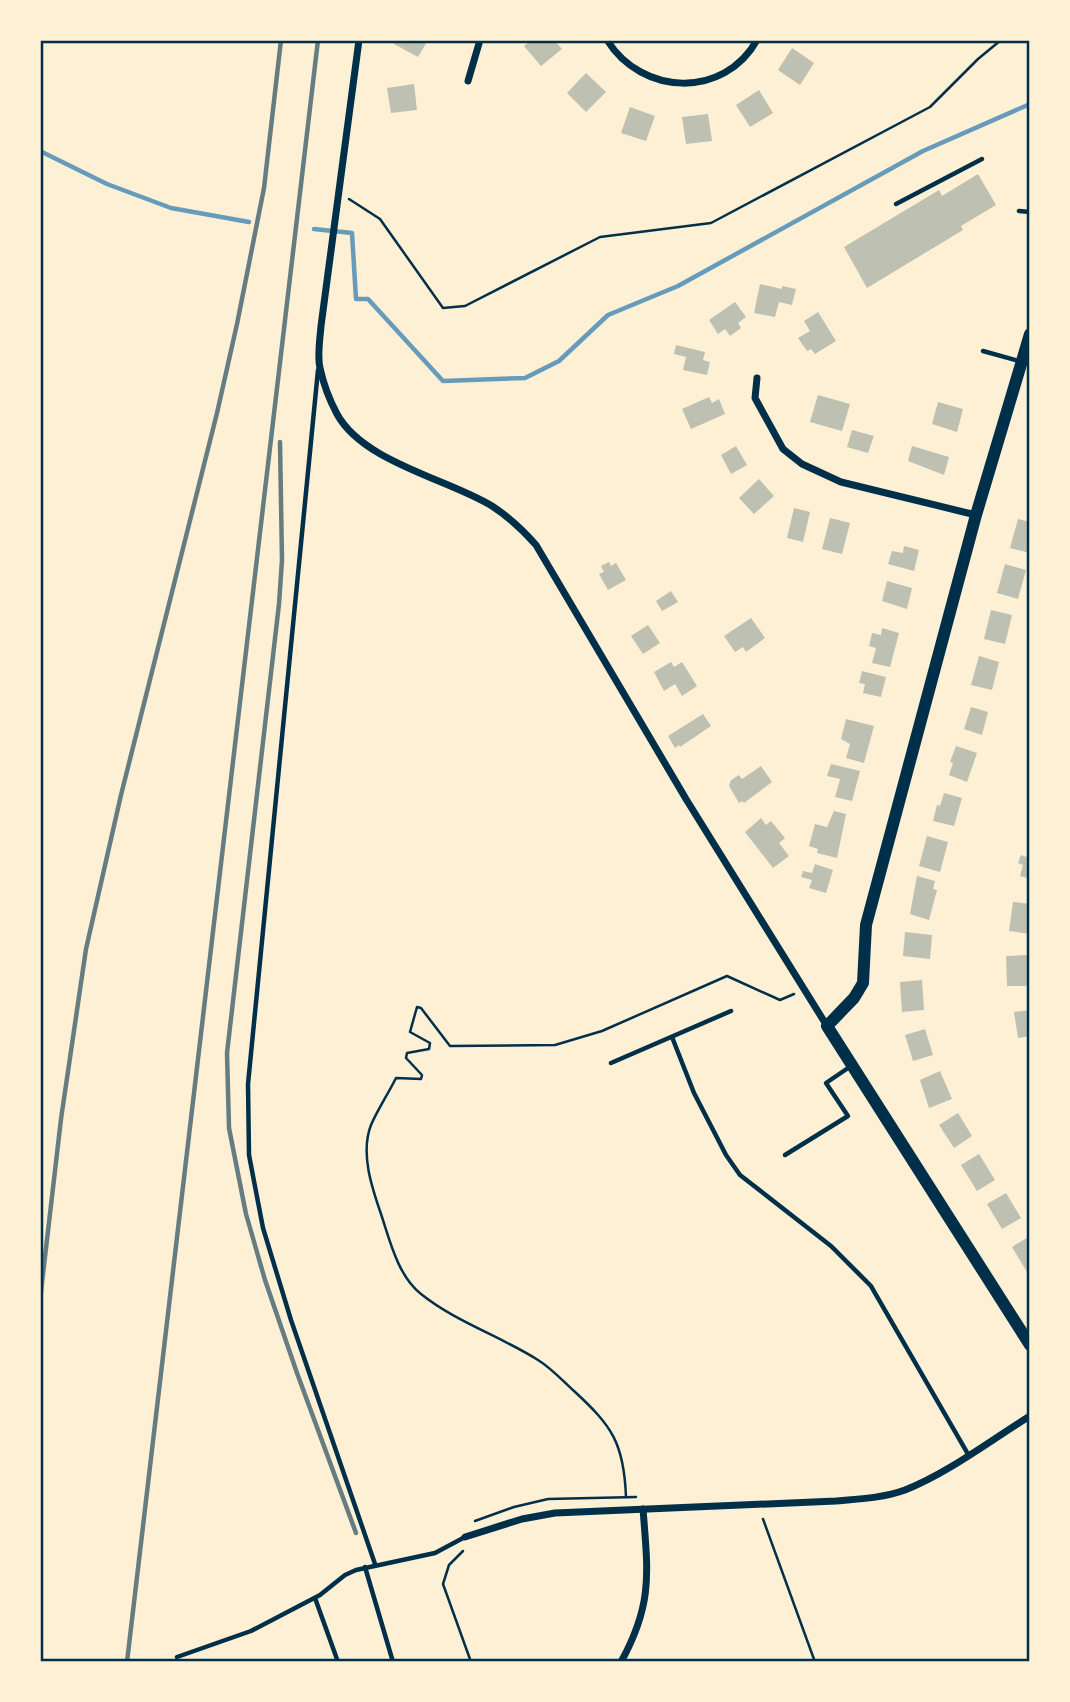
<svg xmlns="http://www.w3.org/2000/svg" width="1070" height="1702" font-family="Cabin,sans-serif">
	<rect width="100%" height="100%" fill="#fdf0d5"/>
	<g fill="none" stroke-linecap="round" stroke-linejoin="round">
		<g stroke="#669bbc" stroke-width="4.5">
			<path d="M 40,151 L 107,184 L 171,208 L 249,222"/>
			<path d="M 314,229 L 352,233 L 356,299 L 368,299 L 443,381 L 525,378 L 559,361 L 608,315 L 678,286 L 923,151 L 1030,104"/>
		</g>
	</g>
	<g fill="#bec0b2">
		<path d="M 396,40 L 428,40 L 418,57 L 394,44 Z"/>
		<path d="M 531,40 L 554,40 L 562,49 L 541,66 L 524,46 Z"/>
		<path d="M 792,48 L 814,63 L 800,85 L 778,70 Z"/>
		<path d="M 586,73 L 606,92 L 586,112 L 567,93 Z"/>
		<path d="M 414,84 L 417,110 L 391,113 L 387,88 Z"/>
		<path d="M 759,90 L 773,113 L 750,127 L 736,105 Z"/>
		<path d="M 630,107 L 655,116 L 646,141 L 621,133 Z"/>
		<path d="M 708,114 L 712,141 L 686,144 L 682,117 Z"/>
		<path d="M 978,174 L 996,205 L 961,226 L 963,230 L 867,288 L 844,247 L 939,190 L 942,196 Z"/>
		<path d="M 760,284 L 782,289 L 782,286 L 796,289 L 792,305 L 779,302 L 775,317 L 754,313 Z"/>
		<path d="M 735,302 L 746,317 L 738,323 L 741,328 L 730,336 L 725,329 L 718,334 L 709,320 Z"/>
		<path d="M 818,312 L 836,341 L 815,354 L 811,349 L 807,351 L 798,338 L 810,331 L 804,321 Z"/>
		<path d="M 676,345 L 705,352 L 703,360 L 710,362 L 707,375 L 683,370 L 686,357 L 674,354 Z"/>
		<path d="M 818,395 L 850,404 L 842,431 L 810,422 Z"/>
		<path d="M 709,397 L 712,403 L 719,399 L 725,414 L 691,429 L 682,409 Z"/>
		<path d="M 938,402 L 963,409 L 957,432 L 932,424 Z"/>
		<path d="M 852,430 L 874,436 L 868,453 L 847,447 Z"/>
		<path d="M 736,446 L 747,465 L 731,474 L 721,455 Z"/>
		<path d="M 912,446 L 949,457 L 944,475 L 908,461 Z"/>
		<path d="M 759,479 L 774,496 L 754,514 L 739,498 Z"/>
		<path d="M 794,508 L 810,512 L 803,542 L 787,538 Z"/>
		<path d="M 830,518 L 850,523 L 842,554 L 822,549 Z"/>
		<path d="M 1018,519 L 1030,522 L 1030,553 L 1010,548 Z"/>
		<path d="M 904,546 L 919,550 L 914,571 L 888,564 L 892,551 L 903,553 Z"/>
		<path d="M 609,562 L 611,566 L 616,563 L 626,580 L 608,590 L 599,574 L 604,572 L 601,566 Z"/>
		<path d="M 1005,564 L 1026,570 L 1018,599 L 997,593 Z"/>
		<path d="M 887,581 L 912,588 L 907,609 L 882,601 Z"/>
		<path d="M 671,591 L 678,602 L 662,611 L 656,601 Z"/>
		<path d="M 991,610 L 1012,615 L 1005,644 L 984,639 Z"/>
		<path d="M 751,618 L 765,638 L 746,652 L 743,647 L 735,652 L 724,636 Z"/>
		<path d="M 648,625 L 660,643 L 643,654 L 631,636 Z"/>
		<path d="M 882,628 L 899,633 L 890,667 L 872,663 L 876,648 L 869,646 L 872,633 L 881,635 Z"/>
		<path d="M 979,656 L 999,662 L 992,690 L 971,685 Z"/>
		<path d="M 671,662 L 674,667 L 682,662 L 697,686 L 682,696 L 675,684 L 664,691 L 654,672 Z"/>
		<path d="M 862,671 L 886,677 L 881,697 L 863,693 L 865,684 L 859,683 Z"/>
		<path d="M 971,707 L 988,712 L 982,735 L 964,729 Z"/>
		<path d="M 703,714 L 711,726 L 680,747 L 679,745 L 675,748 L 668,736 Z"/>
		<path d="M 846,719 L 874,726 L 864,763 L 846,758 L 850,744 L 841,739 Z"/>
		<path d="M 956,746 L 977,753 L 967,782 L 949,775 L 953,763 L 950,762 Z"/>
		<path d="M 831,764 L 860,771 L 852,801 L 835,797 L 840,779 L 827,776 Z"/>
		<path d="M 761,766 L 772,782 L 744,803 L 742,801 L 739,803 L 729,786 L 731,780 L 739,775 L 742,779 Z"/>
		<path d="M 944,793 L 962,798 L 954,826 L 933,821 L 937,805 L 940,806 Z"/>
		<path d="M 834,811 L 846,814 L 837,858 L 817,853 L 818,849 L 809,846 L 815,824 L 827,827 Z"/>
		<path d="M 761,818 L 766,825 L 771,821 L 785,838 L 779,843 L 789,856 L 773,868 L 745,832 Z"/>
		<path d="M 927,836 L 948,842 L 940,872 L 919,866 Z"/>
		<path d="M 1029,849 L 1030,849 L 1030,879 L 1020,876 L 1023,865 L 1018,863 L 1021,855 L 1026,857 Z"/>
		<path d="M 815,864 L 833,870 L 826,893 L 809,888 L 812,880 L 801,877 L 803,871 L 812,873 Z"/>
		<path d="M 917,876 L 935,881 L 933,889 L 937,890 L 929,920 L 910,914 Z"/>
		<path d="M 1013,902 L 1030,904 L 1030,934 L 1009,931 Z"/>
		<path d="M 905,932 L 932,935 L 930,959 L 903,956 Z"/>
		<path d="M 1028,955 L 1030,986 L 1007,986 L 1006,956 Z"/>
		<path d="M 922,980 L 924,1010 L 902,1012 L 900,982 Z"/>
		<path d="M 1030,1010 L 1030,1036 L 1018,1038 L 1014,1012 Z"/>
		<path d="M 925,1029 L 933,1055 L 913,1061 L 905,1035 Z"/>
		<path d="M 940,1071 L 952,1099 L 929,1108 L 920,1080 Z"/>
		<path d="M 958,1113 L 972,1136 L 954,1148 L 939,1125 Z"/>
		<path d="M 979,1154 L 995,1180 L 977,1191 L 961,1165 Z"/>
		<path d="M 1006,1193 L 1021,1218 L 1002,1229 L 987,1204 Z"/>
		<path d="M 1030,1236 L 1030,1270 L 1027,1272 L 1012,1247 Z"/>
	</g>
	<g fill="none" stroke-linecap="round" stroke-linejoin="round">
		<g stroke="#003049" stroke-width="2.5">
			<path d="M 349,199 L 380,219 L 443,308 L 465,306 L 600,237 L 711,223 L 930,107 L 978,59 L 1001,40"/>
			<path d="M 626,1497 C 624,1443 612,1426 574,1391 C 563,1381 551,1368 538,1360 C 500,1336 456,1322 421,1294 C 398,1276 390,1241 381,1214 C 372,1188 360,1153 371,1125 C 378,1109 388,1094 396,1078 L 421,1079 L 422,1075 L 406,1058 L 407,1053 L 429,1049 L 430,1043 L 410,1032 L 417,1007 L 421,1008 L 450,1046 L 555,1045 L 602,1031 L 727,976 L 780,1000 L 794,994"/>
			<path d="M 763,1519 L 815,1662"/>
			<path d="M 475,1521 L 514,1507 L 548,1499 L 636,1497"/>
			<path d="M 463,1551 L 449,1565 L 443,1584 L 471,1662"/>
		</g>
		<g stroke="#003049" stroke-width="4.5">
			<path d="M 896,204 L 982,159"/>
			<path d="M 1019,211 L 1030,212"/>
			<path d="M 983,351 L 1019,361"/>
			<path d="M 318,370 L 248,1084 L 249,1155 L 263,1228 L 291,1320 L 375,1564"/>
			<path d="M 672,1037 L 694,1093 L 726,1155 L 740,1175 L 831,1246 L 871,1286 L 968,1454"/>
			<path d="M 611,1063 L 731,1011"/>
			<path d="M 785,1155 L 848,1116 L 826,1083 L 851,1066"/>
			<path d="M 365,1567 L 393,1662"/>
			<path d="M 315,1598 L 338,1662"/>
			<path d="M 177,1657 L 251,1631 L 320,1595 L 345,1575 L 356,1570 L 435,1553 L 465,1537"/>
		</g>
		<g stroke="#003049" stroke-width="7">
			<path d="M 359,40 L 321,326 C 320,339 317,356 320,368 C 323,382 330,401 337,414 C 363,462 448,479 492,506 C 509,517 523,530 536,545 L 686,799 L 827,1026"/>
			<path d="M 607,40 C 642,96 724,99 757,40"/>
			<path d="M 468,81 L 480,40"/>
			<path d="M 757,378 L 755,398 L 783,449 L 802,464 L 841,482 L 976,515"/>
			<path d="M 465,1537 L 522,1519 L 555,1513 L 836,1501 C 859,1499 883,1498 905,1490 C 948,1473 991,1440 1030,1416"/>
			<path d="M 621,1662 C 653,1604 648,1573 643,1509"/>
		</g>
		<path stroke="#003049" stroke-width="12" d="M 1030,334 L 976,515 L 866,925 L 863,983 L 854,998 L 827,1026 L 1030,1345"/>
		<g stroke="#657d81" stroke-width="4.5">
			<path d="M 280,442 L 282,560 L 279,604 L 227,1053 L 229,1128 L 246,1214 L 265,1280 L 297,1373 L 356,1533"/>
			<path d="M 40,1300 L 61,1119 L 86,949 L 121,795 L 217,413 L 237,324 L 264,188 L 281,40"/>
			<path d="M 127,1662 L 318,40"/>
		</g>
	</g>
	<rect width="1070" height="1702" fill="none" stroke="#fdf0d5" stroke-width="84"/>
	<rect x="42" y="42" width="986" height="1618" fill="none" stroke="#003049" stroke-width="2.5"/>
</svg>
